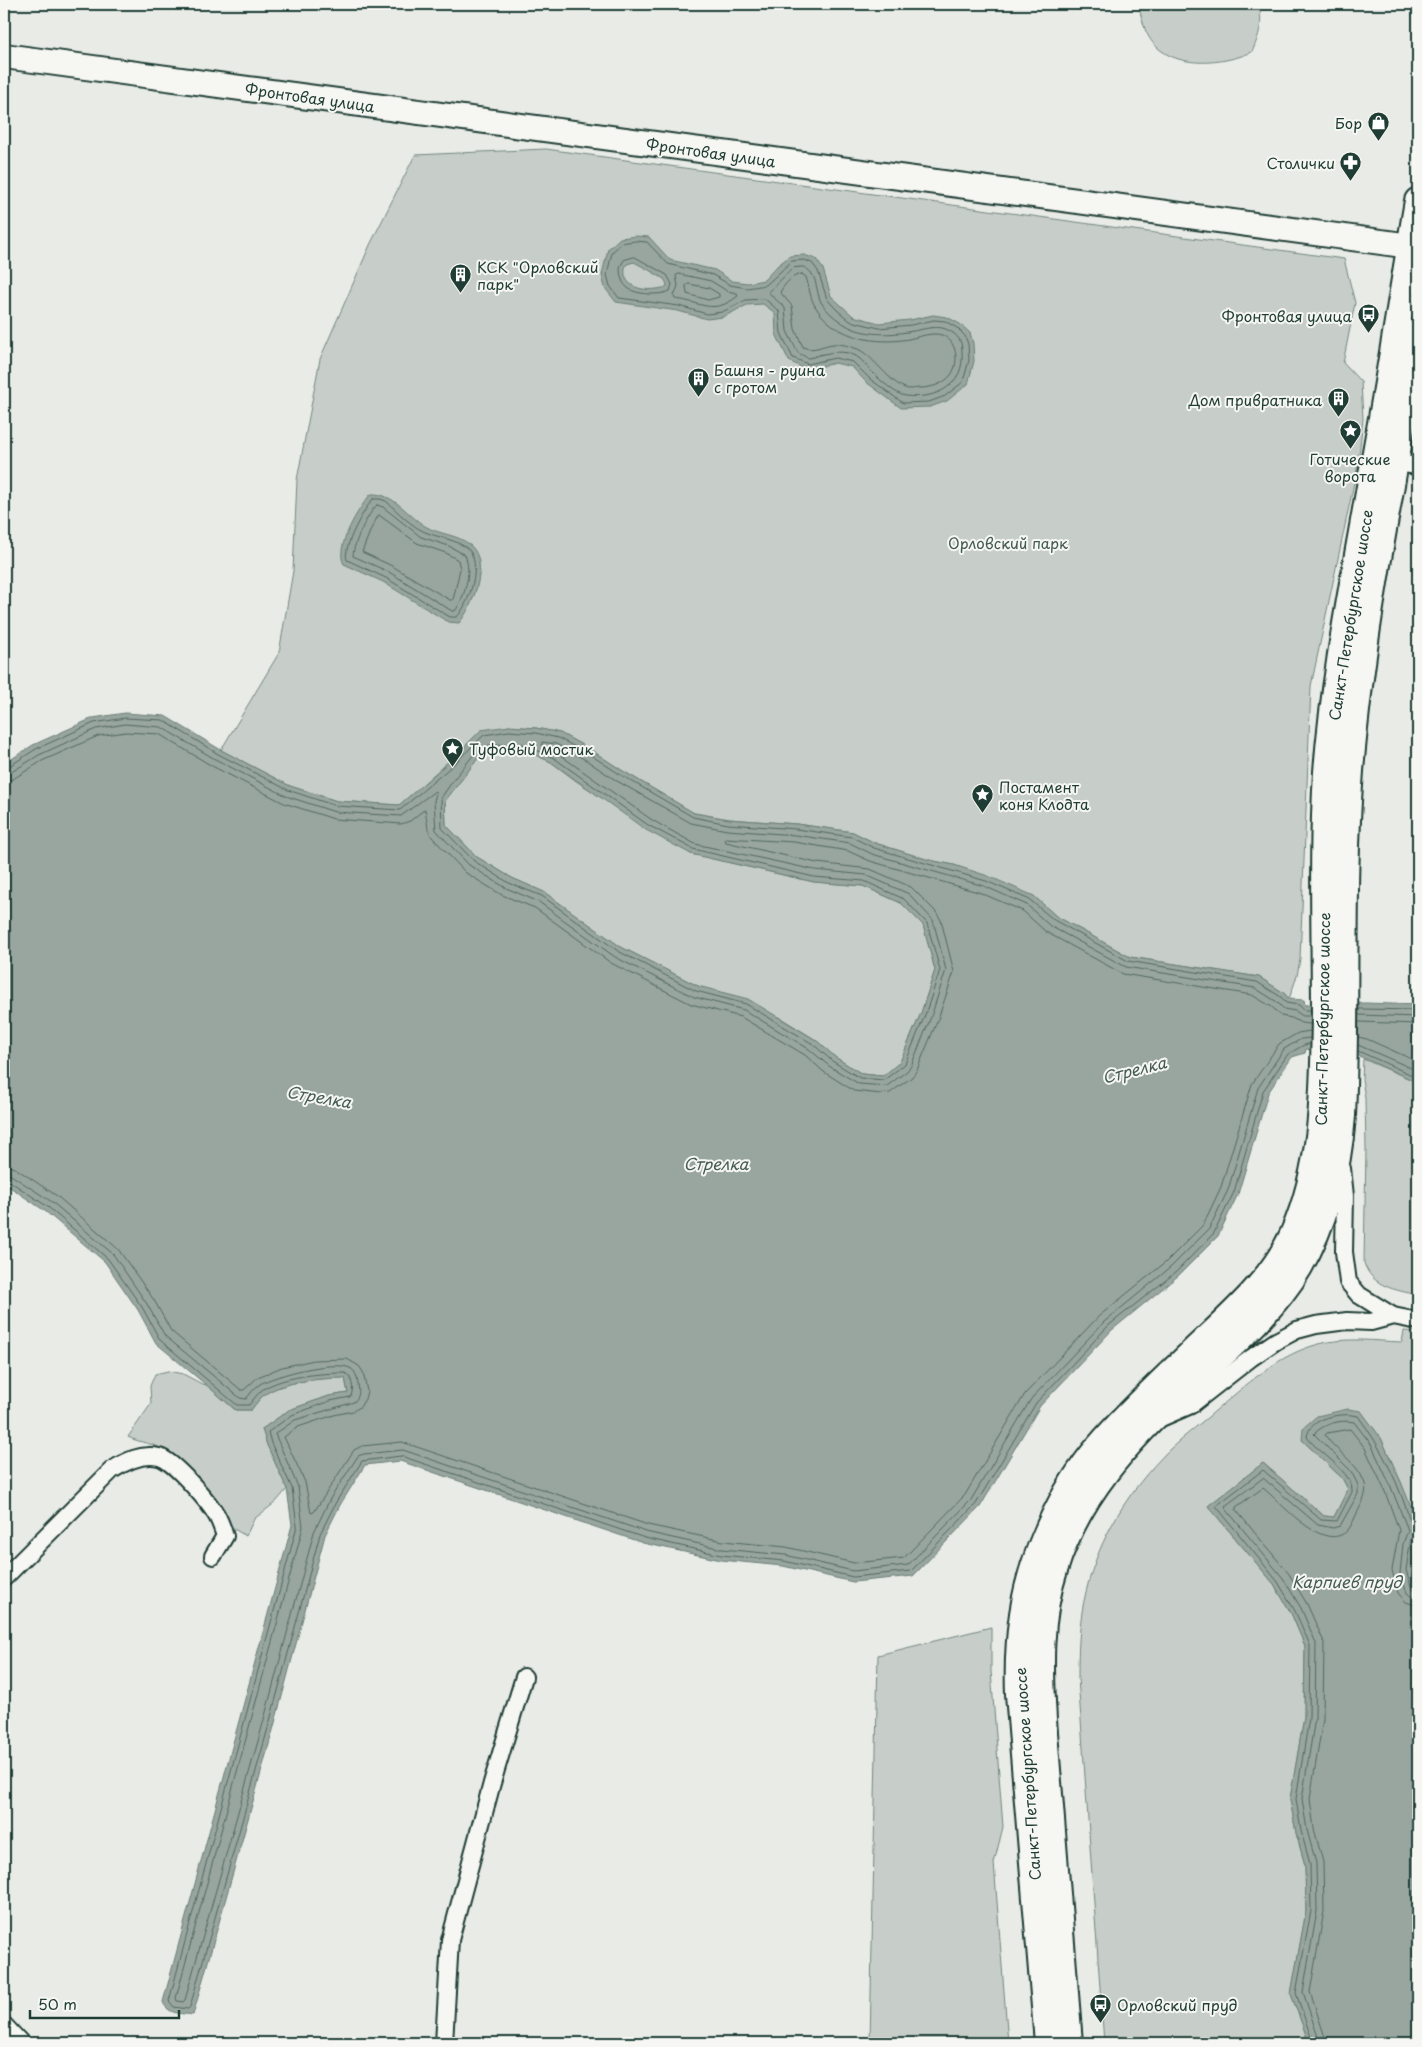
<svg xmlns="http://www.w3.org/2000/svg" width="1422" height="2047" font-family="'Playpen Sans',sans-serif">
	<rect width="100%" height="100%" fill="#e9ebe7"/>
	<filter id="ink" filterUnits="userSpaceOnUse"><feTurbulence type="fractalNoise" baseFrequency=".02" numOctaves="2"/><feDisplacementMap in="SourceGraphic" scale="10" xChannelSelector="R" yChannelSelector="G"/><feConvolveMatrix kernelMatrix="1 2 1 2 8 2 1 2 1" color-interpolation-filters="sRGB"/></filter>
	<g filter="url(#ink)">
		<g fill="#c7cec9" stroke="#73867e">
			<path d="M 1140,4 L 1258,4 C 1264,21 1259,36 1252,52 C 1218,67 1158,71 1144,26 C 1142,18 1139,12 1140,4 Z"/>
			<path d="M 546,149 L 1344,259 L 1355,303 L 1343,363 L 1361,382 L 1363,419 L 1358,464 L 1311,686 L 1300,959 L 1297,976 L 1289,999 L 1284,993 L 1259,977 L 1130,957 L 1056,916 L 1033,896 L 954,865 L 929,860 L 875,843 L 853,832 L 797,824 L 729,819 L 694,813 L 623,771 L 591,750 L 560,733 L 536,728 L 509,726 L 465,746 L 400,805 L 337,801 L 290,786 L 221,750 L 279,653 L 293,571 L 297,480 L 320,359 L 370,245 L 415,155 Z"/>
			<path d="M 522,749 L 551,762 L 576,781 L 691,854 L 814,882 L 863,886 L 901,903 L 923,925 L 935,970 L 921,1013 L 900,1062 L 883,1076 L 862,1074 L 835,1057 L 816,1040 L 781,1018 L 698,986 L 621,947 L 544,892 L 512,878 L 477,857 L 446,825 L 445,801 L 479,757 L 490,750 Z"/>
			<path d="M 1363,1059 L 1410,1079 L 1418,1086 L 1418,1295 C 1396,1290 1372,1287 1364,1263 L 1366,1149 L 1365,1098 L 1362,1079 Z"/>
			<path d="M 1404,1331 L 1418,1332 L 1418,1593 L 1411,1571 L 1418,1530 L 1401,1482 L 1381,1438 L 1302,1440 L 1342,1478 L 1348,1489 L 1334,1517 L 1324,1516 L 1263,1463 L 1208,1506 L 1274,1584 L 1291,1613 L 1305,1646 L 1304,1717 L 1290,1799 L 1296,1833 L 1305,1865 L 1306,1911 L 1291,1994 L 1309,2043 L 1104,2043 L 1078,1678 C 1078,1650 1079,1620 1086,1592 C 1099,1537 1129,1490 1169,1450 C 1185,1435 1204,1421 1221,1406 C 1251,1381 1280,1354 1319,1344 C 1345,1337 1375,1341 1402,1342 Z"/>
			<path d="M 168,1371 L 183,1374 L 202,1384 L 207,1385 L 235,1410 L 251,1410 C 255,1405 259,1399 264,1395 C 282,1381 323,1378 345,1378 L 348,1393 L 329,1396 L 289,1410 L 262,1429 L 267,1445 L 287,1489 L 276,1502 L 254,1519 L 246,1536 L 234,1529 C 217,1505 189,1465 164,1450 C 153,1443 140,1443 128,1437 L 151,1404 L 150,1386 L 155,1374 Z"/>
			<path d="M 991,1627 L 991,1671 L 1003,1827 L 994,1863 L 1008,2043 L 870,2043 L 878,1655 Z"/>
		</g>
		<g fill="#99a6a0" stroke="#687c75" fill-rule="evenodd">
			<path d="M 636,236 L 649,237 L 670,260 L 715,270 L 732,281 L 748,283 L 764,280 L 778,265 L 790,256 L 804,255 L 816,259 L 823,269 L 831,296 L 853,316 L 879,323 L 910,320 L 933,315 L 947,317 L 960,324 L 970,333 L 973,343 L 974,361 L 968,384 L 947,401 L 930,407 L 901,408 L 866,382 L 852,367 L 835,363 L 807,370 L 789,361 L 776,334 L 775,313 L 763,304 L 747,305 L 723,317 L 707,319 L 678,311 L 616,302 L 605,288 L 602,275 L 608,249 L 620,238 ZM 634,262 L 649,270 L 664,279 L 667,284 L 666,287 C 653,291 629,292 625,275 C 625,271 624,268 627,264 Z"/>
			<path d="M 371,494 C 394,493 407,515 425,526 C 439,535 459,534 471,546 C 490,563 473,607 459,623 L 448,622 L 383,582 L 344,564 C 334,548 359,507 371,494 Z"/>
			<path d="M 125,713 L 165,716 L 221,750 L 290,786 L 337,801 L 399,805 L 450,761 L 481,730 L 509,726 L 536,728 L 560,733 L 591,750 L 623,771 L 694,813 L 729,819 L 797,824 L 853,832 L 875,843 L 929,860 L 954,865 L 988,876 L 1034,896 L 1056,916 L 1130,957 L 1259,977 L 1284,993 L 1289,999 L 1304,1000 L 1305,1005 L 1366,1003 L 1418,1005 L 1418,1086 L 1410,1079 L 1359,1056 L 1306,1049 L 1305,1053 L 1292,1057 L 1268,1093 L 1238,1194 L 1218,1236 L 1179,1275 L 1112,1330 L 1040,1406 L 980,1507 L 913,1576 L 853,1582 L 783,1566 L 721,1560 L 643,1543 L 400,1461 L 365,1465 L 340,1505 L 325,1535 L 273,1730 L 193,2015 C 181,2013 168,2015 163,2002 L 292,1525 L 287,1489 L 267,1445 L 262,1429 L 289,1410 L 329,1396 L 348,1393 L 345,1378 C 323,1378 282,1381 264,1395 C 259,1399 255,1405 251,1410 L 236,1410 L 156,1343 L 138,1310 L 105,1262 L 45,1211 L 4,1183 L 4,764 L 33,745 L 93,718 ZM 522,749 L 551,762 L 646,830 L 691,854 L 814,882 L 863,886 L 901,903 L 923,925 L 935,970 L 921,1013 L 900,1062 L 883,1076 L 862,1074 L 835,1057 L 816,1040 L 748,999 L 698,986 L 621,947 L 544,892 L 512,878 L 477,857 L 446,825 L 445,801 L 479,757 L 491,750 Z"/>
			<path d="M 1348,1409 L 1361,1411 L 1381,1438 L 1401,1482 L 1414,1514 L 1418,1530 L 1411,1571 L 1418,1593 L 1418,1780 L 1416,1799 L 1418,1811 L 1418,2043 L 1309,2043 L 1291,1994 L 1306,1911 L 1305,1865 L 1296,1833 L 1290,1799 L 1304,1717 L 1305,1646 L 1291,1613 L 1274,1584 L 1208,1506 L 1263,1463 L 1324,1516 L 1334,1517 L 1348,1489 L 1342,1478 L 1302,1440 L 1303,1428 L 1317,1416 Z"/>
		</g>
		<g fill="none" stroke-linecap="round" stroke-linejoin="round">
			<g stroke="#50675f" stroke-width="1">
				<path d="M 636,241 L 647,242 L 668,264 L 713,275 L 730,285 L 747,288 L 766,285 L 792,261 L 804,260 L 812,263 L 818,271 L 827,299 L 837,310 L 850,321 L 879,328 L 911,325 L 934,320 L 945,321 L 957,328 L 965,336 L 968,344 L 969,360 L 963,382 L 945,396 L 929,402 L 903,403 L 870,379 L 853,362 L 835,358 L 808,364 L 793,358 L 781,333 L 779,311 L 765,299 L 746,300 L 722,312 L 707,314 L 679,306 L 619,298 L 610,286 L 607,275 L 612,252 L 622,243 Z"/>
				<path d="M 635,257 L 667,275 L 672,284 L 670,291 C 663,294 657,294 650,294 C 631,293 620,288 620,267 L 624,260 Z"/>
				<path d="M 803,267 C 818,272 815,290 821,302 C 826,311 837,320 846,325 C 863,336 893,335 913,331 C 927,329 939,323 953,333 C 960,338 962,343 962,352 C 965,385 936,400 906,396 C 896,395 880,380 872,372 C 867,367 863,360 856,356 C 844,350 832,352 819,355 C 816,356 811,358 808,358 C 805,357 801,354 798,353 L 787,331 L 785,308 L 768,292 L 793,268 Z"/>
				<path d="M 679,274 L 711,281 L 727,291 L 737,293 L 738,296 C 712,316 703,302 675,299 L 674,296 L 678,286 L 676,276 Z"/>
				<path d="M 802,274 L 806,277 C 809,286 810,298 815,306 C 833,336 870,344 902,340 C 913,339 924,334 935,334 C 956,334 961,361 951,375 C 944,384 931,388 920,388 C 916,388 909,390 905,388 C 887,381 872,353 855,348 C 848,346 840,343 833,344 C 823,345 813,352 803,347 L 795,329 L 792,306 L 780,292 C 785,284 792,275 802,274 Z"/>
				<path d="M 689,284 L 709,288 L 719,294 L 719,297 L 708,300 L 687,294 L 686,286 Z"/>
				<path d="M 373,499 L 380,499 L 386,501 C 398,512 411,526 425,532 C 439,538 456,539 468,549 C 483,563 469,604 457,617 L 450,617 L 386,578 L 347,560 C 342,548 364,509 373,499 Z"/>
				<path d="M 377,505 L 383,507 L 421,537 L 449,546 L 465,555 C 472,572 465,597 455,611 L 452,611 L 389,572 L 353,556 C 353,544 368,513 377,505 Z"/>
				<path d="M 379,515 L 417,543 L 446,553 L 458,560 L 460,569 L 453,600 L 450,600 L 392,566 L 362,552 L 371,529 Z"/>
				<path d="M 523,744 L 554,758 L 648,825 L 693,849 L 814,877 L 864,881 L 904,899 L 927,923 L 940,970 L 925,1015 L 905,1064 L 884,1080 L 860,1078 L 832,1061 L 813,1044 L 746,1004 L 696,991 L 618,951 L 542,896 L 509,883 L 474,861 L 442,828 L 441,798 L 454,779 L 475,753 L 490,745 Z"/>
				<path d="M 4,767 L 8,767 L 36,749 L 94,723 L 125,718 L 163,720 L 218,754 L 288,790 L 336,806 L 400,810 L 453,765 L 484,735 L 509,731 L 536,733 L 558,738 L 589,754 L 621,775 L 693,817 L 728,824 L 796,829 L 852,837 L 874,848 L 986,881 L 1030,900 L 1054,920 L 1128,961 L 1257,982 L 1281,997 L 1286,1003 L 1299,1005 L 1304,1010 L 1311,1010"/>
				<path d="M 4,774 L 10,773 L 39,755 L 96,729 L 125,724 L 161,727 L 215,759 L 286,796 L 335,812 L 401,816 L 435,791 L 436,793 L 434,801 L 436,830 L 469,865 L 506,888 L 539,902 L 615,957 L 694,997 L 744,1010 L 809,1049 L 829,1066 L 859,1084 L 887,1086 L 907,1071 L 911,1066 L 931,1017 L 946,970 L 933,920 L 909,894 L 866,875 L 815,870 L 695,844 L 652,820 L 557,753 L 542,746 L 542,742 L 556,744 L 586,760 L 617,781 L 691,823 L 727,830 L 795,835 L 850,843 L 872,854 L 984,886 L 1027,905 L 1050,926 L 1126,967 L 1255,988 L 1277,1002 L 1284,1009 L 1295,1011 L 1303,1016 L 1311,1016"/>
				<path d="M 4,781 L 13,779 L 42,761 L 98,736 L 126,732 L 159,734 L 212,766 L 284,803 L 334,819 L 401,824 L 410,821 L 425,809 L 428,829 L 431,836 L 466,873 L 502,895 L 535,908 L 611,963 L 691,1004 L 741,1017 L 805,1055 L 824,1072 L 854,1091 L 881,1094 L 890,1093 L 912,1077 L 917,1070 L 938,1019 L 954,972 L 941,920 L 936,912 L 911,887 L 870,869 L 817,863 L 726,842 L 724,840 L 725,838 L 794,842 L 848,851 L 870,861 L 981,893 L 1023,911 L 1046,932 L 1123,974 L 1252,995 L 1272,1007 L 1281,1016 L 1292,1018 L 1301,1023 L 1310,1024"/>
				<path d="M 1359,1009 L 1418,1010"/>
				<path d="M 1359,1015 L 1418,1017"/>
				<path d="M 1359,1022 L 1418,1024"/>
				<path d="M 1358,1037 L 1367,1039 L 1418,1062"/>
				<path d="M 1358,1045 L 1418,1071"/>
				<path d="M 1358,1051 L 1412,1075 L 1418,1080"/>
				<path d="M 4,1165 L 15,1168 L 57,1196 L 118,1249 L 154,1300 L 171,1331 L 241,1390 L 244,1390 L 258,1377 L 282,1367 L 314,1360 L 347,1359 L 359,1366 L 363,1372 L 367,1391 L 365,1399 L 360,1407 L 353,1411 L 334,1415 L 298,1427 L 284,1437 L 305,1482 L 311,1513 L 314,1512 L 354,1450 L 362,1446 L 402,1442 L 648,1525 L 723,1541 L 786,1547 L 854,1563 L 904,1558 L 965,1495 L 1025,1394 L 1099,1316 L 1166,1262 L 1203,1225 L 1221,1187 L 1252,1084 L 1279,1044 L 1298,1033 L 1310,1031"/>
				<path d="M 4,1173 L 11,1175 L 52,1202 L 113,1254 L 147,1304 L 165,1336 L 240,1398 L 246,1399 C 250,1394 254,1388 260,1384 C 276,1375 332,1360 350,1368 C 356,1371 357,1378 358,1384 C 359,1392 360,1396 354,1402 L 295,1420 L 275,1434 L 298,1487 L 303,1527 L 176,1998 L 177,2001 L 183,2002 L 185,2000 L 262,1727 L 314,1532 L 330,1499 L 358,1456 L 364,1454 L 403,1450 L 646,1532 L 722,1549 L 785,1555 L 853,1571 L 908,1565 L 971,1500 L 1031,1399 L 1104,1322 L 1171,1267 L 1209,1229 L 1228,1190 L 1258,1088 L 1284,1049 L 1301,1039 L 1310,1038"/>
				<path d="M 4,1179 L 8,1180 L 48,1207 L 108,1259 L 142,1307 L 160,1340 L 237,1405 L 249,1405 C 253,1400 257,1394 262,1390 C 282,1376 322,1373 345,1373 C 352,1376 355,1390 350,1397 L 330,1401 L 292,1415 L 268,1432 L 271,1443 L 292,1488 L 297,1526 L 169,2001 L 174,2007 L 188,2009 L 190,2007 L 268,1728 L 320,1534 L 336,1502 L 362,1461 L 401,1456 L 645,1538 L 721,1555 L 784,1561 L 853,1577 L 911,1571 L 976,1504 L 1036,1403 L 1108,1326 L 1176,1272 L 1214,1233 L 1234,1192 L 1263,1091 L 1288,1054 L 1304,1045 L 1310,1044"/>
				<path d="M 1418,1534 L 1414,1535 L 1411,1538 L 1406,1570 L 1412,1589 L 1418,1592"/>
				<path d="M 1313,2043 L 1296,1993 L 1311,1911 L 1310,1864 L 1301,1831 L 1296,1799 L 1309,1718 L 1310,1645 L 1295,1611 L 1278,1582 L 1216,1506 L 1263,1470 L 1321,1520 L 1337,1521 L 1352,1492 C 1354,1472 1317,1452 1307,1437 C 1309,1417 1343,1412 1358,1416 C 1382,1448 1400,1486 1411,1524 L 1418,1528"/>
				<path d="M 1320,2043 L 1303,1992 L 1317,1911 L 1316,1863 L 1307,1830 L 1302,1799 L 1315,1718 L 1316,1643 L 1301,1608 L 1283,1578 L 1226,1509 L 1225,1506 L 1263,1478 L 1318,1525 L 1333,1528 L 1340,1526 L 1358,1494 L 1358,1485 L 1351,1471 L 1314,1434 C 1323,1424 1341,1419 1354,1422 L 1371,1444 L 1391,1487 L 1408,1530 L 1403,1544 L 1400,1573 L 1407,1593 L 1412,1597 L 1418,1598"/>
				<path d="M 1327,2043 L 1310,1992 L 1324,1911 L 1323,1862 L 1314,1829 L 1310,1799 L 1323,1719 L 1324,1642 L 1307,1604 L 1289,1574 L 1236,1510 L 1236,1507 L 1263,1488 C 1281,1502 1324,1555 1348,1530 C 1352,1525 1354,1519 1357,1513 C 1362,1503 1369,1492 1364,1481 C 1356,1461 1336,1452 1325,1435 L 1327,1433 L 1350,1429 L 1365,1448 L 1384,1489 L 1399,1530 L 1392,1570 L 1398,1593 L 1406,1602 L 1418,1606"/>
			</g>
			<defs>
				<g id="minor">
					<path d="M 1396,463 L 1418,466"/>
					<path d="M 1342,1168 L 1345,1196 L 1344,1252 L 1348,1282 L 1359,1295 L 1393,1316 L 1418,1321"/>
					<path d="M 1161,1418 L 1191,1405 L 1251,1358 L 1276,1341 L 1297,1330 L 1316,1325 L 1347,1321 L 1371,1322 L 1393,1316"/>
					<path d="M 4,1578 L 112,1470 C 126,1461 142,1453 159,1457 C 173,1460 211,1504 218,1518 C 221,1524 223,1530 225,1536 L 213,1556"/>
					<path d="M 4,2025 L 21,2043"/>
					<path d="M 444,2043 L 450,1940 L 492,1783 L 524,1677"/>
				</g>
				<path id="secondary" d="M 4,56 L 1418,247"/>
				<g id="primary">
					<path d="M 1048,2043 L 1019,1694 C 1018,1667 1019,1641 1023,1614 C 1031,1558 1062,1490 1099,1447 C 1128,1413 1162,1382 1195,1350 C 1231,1316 1272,1281 1293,1235 C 1324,1165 1324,1089 1325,1014 C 1325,933 1322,852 1327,772 C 1335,668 1357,566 1374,463 C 1390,376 1403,288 1418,201"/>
					<path d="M 1069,2043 L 1043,1720 C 1040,1670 1038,1618 1054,1570 C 1076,1497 1129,1438 1185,1388 C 1224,1352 1272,1313 1299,1267 C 1326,1220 1338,1169 1342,1116 C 1347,1001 1341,886 1350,771 C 1362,624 1393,479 1418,334"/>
				</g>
			</defs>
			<use href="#minor" stroke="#1f3d34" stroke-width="20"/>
			<use href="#secondary" stroke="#1f3d34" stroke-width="28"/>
			<use href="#primary" stroke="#1f3d34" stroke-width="30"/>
			<use href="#minor" stroke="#f6f6f2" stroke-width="16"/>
			<use href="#secondary" stroke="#f6f6f2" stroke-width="24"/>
			<use href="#primary" stroke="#f6f6f2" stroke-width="26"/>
		</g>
	</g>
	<defs>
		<symbol id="shop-pin" viewBox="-11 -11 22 30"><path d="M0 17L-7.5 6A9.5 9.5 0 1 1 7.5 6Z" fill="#1f3d34" stroke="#f6f6f2"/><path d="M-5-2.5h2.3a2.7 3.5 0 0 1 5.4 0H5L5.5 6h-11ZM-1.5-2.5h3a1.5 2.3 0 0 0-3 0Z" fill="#fff"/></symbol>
		<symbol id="pharmacy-pin" viewBox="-11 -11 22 30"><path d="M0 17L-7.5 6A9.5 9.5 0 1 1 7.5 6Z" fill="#1f3d34" stroke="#f6f6f2"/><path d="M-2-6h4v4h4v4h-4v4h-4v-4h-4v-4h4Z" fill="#fff"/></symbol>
		<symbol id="building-pin" viewBox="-11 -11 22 30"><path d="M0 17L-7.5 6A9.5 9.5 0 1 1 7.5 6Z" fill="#1f3d34" stroke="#f6f6f2"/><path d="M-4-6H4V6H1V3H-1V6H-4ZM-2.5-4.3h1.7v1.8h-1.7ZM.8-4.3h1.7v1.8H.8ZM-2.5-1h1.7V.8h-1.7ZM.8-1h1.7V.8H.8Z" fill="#fff"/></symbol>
		<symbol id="bus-pin" viewBox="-11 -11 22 30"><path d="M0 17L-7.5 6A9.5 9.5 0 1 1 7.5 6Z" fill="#1f3d34" stroke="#f6f6f2"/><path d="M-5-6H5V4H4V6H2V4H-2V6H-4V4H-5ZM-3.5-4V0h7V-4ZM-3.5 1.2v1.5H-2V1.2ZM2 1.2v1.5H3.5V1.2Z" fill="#fff"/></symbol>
		<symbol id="sight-pin" viewBox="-11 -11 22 30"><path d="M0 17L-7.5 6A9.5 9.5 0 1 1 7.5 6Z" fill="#1f3d34" stroke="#f6f6f2"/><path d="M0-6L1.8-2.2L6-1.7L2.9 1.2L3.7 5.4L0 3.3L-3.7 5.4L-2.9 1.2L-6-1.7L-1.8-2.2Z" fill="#fff"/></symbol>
	</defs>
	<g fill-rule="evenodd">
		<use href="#shop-pin" x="1366" y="110" width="25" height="34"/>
		<use href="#pharmacy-pin" x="1338" y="150" width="25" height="34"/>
		<use href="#building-pin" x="448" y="262" width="25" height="34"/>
		<use href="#bus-pin" x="1356" y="302" width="25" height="34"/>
		<use href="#building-pin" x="686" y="366" width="25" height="34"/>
		<use href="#building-pin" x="1326" y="386" width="25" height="34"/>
		<use href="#sight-pin" x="1338" y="418" width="25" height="34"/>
		<use href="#sight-pin" x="440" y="736" width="25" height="34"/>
		<use href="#sight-pin" x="970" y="782" width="25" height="34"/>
		<use href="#bus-pin" x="1088" y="1992" width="25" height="34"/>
	</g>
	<g text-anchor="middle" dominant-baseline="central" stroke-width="4" stroke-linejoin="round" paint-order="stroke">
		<g font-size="15" fill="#1f3d34" stroke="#f6f6f2">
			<text transform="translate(310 97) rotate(8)">Фронтовая улица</text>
			<text transform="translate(711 152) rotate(8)">Фронтовая улица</text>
			<text transform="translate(1350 615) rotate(-81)">Санкт-Петербургское шоссе</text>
			<text transform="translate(1322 1019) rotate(-89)">Санкт-Петербургское шоссе</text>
			<text transform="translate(1027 1774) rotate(-94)">Санкт-Петербургское шоссе</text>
		</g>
		<g font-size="15" fill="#1f3d34" stroke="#f6f6f2" text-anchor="start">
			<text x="1362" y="122" text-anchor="end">Бор</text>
			<text x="1335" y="162" text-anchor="end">Столички</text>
			<text x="477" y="266">КСК "Орловский<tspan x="477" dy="17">парк"</tspan></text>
			<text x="1352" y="315" text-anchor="end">Фронтовая улица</text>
			<text x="714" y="369">Башня - руина<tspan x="714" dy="17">с гротом</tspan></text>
			<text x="1322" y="399" text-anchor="end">Дом привратника</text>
			<text x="1350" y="458" text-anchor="middle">Готические<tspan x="1350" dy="17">ворота</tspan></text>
			<text x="469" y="748">Туфовый мостик</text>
			<text x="999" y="786">Постамент<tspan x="999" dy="17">коня Клодта</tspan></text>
			<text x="1117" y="2004">Орловский пруд</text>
		</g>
		<g font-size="15" fill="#415a52" stroke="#f6f6f2">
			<text x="1008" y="542">Орловский парк</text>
		</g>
		<g font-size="16" font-style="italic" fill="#445c54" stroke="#f6f6f2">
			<text transform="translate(1134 1069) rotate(-14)">Стрелка</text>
			<text transform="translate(319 1096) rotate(10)">Стрелка</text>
			<text x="716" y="1163">Стрелка</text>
			<text x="1347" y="1581">Карпиев пруд</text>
		</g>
	</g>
	<rect width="1422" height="2047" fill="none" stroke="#f6f6f2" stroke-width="20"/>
	<rect x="10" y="10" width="1402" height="2027" fill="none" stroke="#1f3d34" stroke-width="2" filter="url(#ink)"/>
	<path d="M30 2010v8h149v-8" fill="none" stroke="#1f3d34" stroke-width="2.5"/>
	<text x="38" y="2010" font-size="15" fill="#1f3d34" stroke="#f6f6f2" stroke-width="4" paint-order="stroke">50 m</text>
</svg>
